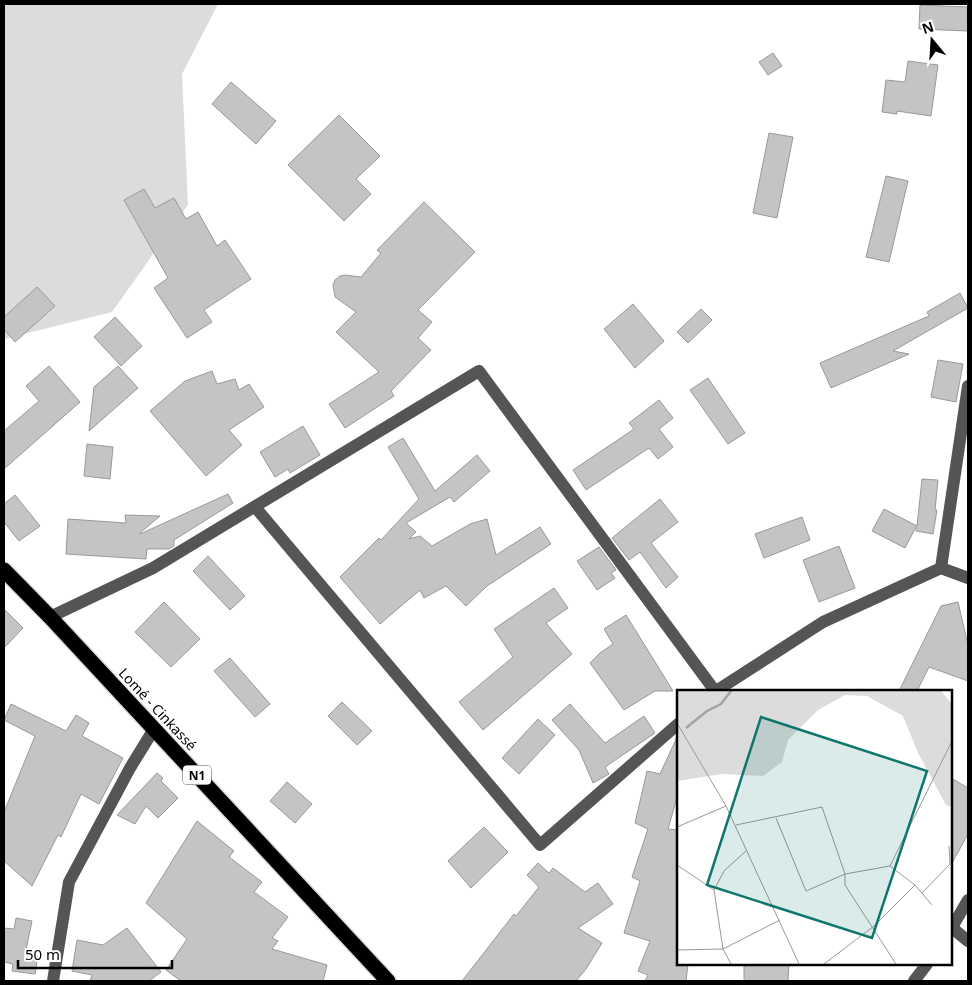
<svg xmlns="http://www.w3.org/2000/svg" width="972" height="985" font-family="'Noto Sans',sans-serif">
	<rect width="100%" height="100%" fill="#fff"/>
	<path fill="#dcdcdc" d="M 4,4 L 218,4 L 182,74 L 188,205 L 112,312 L 4,339 Z"/>
	<g fill="#c4c4c4" stroke="#999">
		<path d="M 920,5 L 968,7 L 968,31 L 919,29 Z"/>
		<path d="M 773,53 L 782,66 L 768,75 L 759,62 Z"/>
		<path d="M 908,61 L 938,65 L 931,116 L 897,111 L 897,114 L 882,112 L 886,80 L 905,82 Z"/>
		<path d="M 231,82 L 276,121 L 256,144 L 212,104 Z"/>
		<path d="M 339,115 L 380,156 L 356,179 L 371,194 L 344,221 L 288,165 Z"/>
		<path d="M 769,133 L 793,137 L 777,218 L 753,213 Z"/>
		<path d="M 886,176 L 908,181 L 889,262 L 866,257 Z"/>
		<path d="M 144,189 L 155,208 L 174,198 L 186,219 L 198,212 L 217,246 L 225,240 L 251,279 L 204,310 L 212,322 L 187,338 L 154,288 L 168,278 L 124,200 Z"/>
		<path d="M 424,202 L 475,252 L 418,310 L 432,322 L 418,338 L 431,350 L 391,391 L 394,396 L 345,428 L 329,404 L 379,372 L 336,332 L 356,312 L 335,297 L 333,285 L 335,280 L 340,276 L 345,275 L 361,277 L 381,253 L 377,250 Z"/>
		<path d="M 37,287 L 55,306 L 15,342 L 4,329 L 4,317 Z"/>
		<path d="M 960,293 L 968,308 L 893,351 L 909,354 L 831,388 L 820,363 L 929,316 L 927,312 Z"/>
		<path d="M 633,304 L 664,341 L 635,368 L 604,329 Z"/>
		<path d="M 701,309 L 712,320 L 688,343 L 677,332 Z"/>
		<path d="M 115,317 L 142,346 L 121,366 L 94,337 Z"/>
		<path d="M 938,360 L 963,364 L 956,402 L 931,397 Z"/>
		<path d="M 49,366 L 80,402 L 4,469 L 4,431 L 39,401 L 26,386 Z"/>
		<path d="M 118,366 L 138,388 L 89,431 L 94,387 Z"/>
		<path d="M 212,371 L 217,384 L 235,379 L 239,390 L 249,384 L 264,407 L 229,430 L 242,445 L 206,476 L 150,411 L 185,381 Z"/>
		<path d="M 708,378 L 745,433 L 728,444 L 690,390 Z"/>
		<path d="M 659,400 L 673,418 L 659,429 L 673,447 L 658,459 L 649,448 L 586,490 L 573,470 L 634,429 L 629,423 Z"/>
		<path d="M 303,426 L 320,455 L 290,473 L 288,469 L 275,477 L 260,452 Z"/>
		<path d="M 403,438 L 435,491 L 477,455 L 490,471 L 454,502 L 450,497 L 406,523 L 416,532 L 409,539 L 420,536 L 432,546 L 470,524 L 487,519 L 496,555 L 540,527 L 551,544 L 487,586 L 466,606 L 446,586 L 424,598 L 420,590 L 380,624 L 340,577 L 379,538 L 381,540 L 419,499 L 388,447 Z"/>
		<path d="M 87,444 L 113,447 L 110,479 L 84,476 Z"/>
		<path d="M 922,479 L 938,480 L 935,510 L 937,510 L 933,534 L 916,531 L 916,527 L 905,548 L 872,531 L 884,509 L 917,526 Z"/>
		<path d="M 228,494 L 233,503 L 174,540 L 174,546 L 169,549 L 147,549 L 146,559 L 66,554 L 68,519 L 126,523 L 125,515 L 160,516 L 140,533 L 140,534 Z"/>
		<path d="M 15,495 L 40,526 L 19,541 L 4,522 L 4,504 Z"/>
		<path d="M 660,499 L 678,522 L 651,543 L 678,577 L 666,588 L 640,552 L 629,560 L 612,538 Z"/>
		<path d="M 802,517 L 810,540 L 764,558 L 755,534 Z"/>
		<path d="M 839,546 L 855,588 L 819,602 L 803,560 Z"/>
		<path d="M 599,547 L 616,570 L 611,573 L 615,578 L 597,590 L 577,561 Z"/>
		<path d="M 208,556 L 245,596 L 230,610 L 193,571 Z"/>
		<path d="M 554,588 L 568,608 L 546,623 L 572,654 L 483,730 L 459,702 L 513,657 L 494,629 Z"/>
		<path d="M 164,602 L 200,639 L 171,667 L 135,632 Z"/>
		<path d="M 958,602 L 968,645 L 968,681 L 929,667 L 917,691 L 899,691 L 941,606 Z"/>
		<path d="M 4,609 L 23,628 L 4,648 Z"/>
		<path d="M 626,615 L 673,691 L 655,691 L 624,710 L 590,663 L 600,653 L 613,644 L 604,629 Z"/>
		<path d="M 230,658 L 270,704 L 255,717 L 214,671 Z"/>
		<path d="M 342,702 L 372,731 L 357,745 L 328,716 Z"/>
		<path d="M 11,704 L 66,731 L 76,715 L 89,723 L 82,736 L 123,758 L 99,804 L 81,794 L 61,837 L 58,835 L 32,886 L 4,861 L 4,812 L 35,736 L 4,720 Z"/>
		<path d="M 570,704 L 605,743 L 644,716 L 655,733 L 605,767 L 609,774 L 593,783 L 579,750 L 552,720 Z"/>
		<path d="M 538,719 L 555,735 L 519,774 L 502,758 Z"/>
		<path d="M 678,735 L 678,794 L 668,829 L 678,830 L 678,964 L 688,964 L 686,981 L 645,981 L 648,975 L 638,971 L 650,941 L 624,933 L 640,881 L 632,877 L 648,829 L 635,823 L 647,771 L 660,774 Z"/>
		<path d="M 157,773 L 163,778 L 161,781 L 178,798 L 158,818 L 146,806 L 135,824 L 117,815 Z"/>
		<path d="M 951,778 L 968,788 L 968,834 L 951,865 Z"/>
		<path d="M 287,782 L 312,804 L 295,823 L 270,801 Z"/>
		<path d="M 197,821 L 234,851 L 229,857 L 262,882 L 254,892 L 288,917 L 272,938 L 278,941 L 272,949 L 327,965 L 323,981 L 181,981 L 166,970 L 187,939 L 146,903 Z"/>
		<path d="M 484,827 L 508,852 L 471,888 L 448,861 Z"/>
		<path d="M 538,863 L 549,873 L 553,868 L 585,892 L 598,883 L 613,904 L 578,928 L 602,943 L 586,969 L 576,981 L 462,981 L 514,914 L 516,916 L 539,887 L 527,875 Z"/>
		<path d="M 16,918 L 32,921 L 25,954 L 38,956 L 35,974 L 12,971 L 13,964 L 4,962 L 4,928 L 14,929 Z"/>
		<path d="M 127,928 L 161,972 L 149,981 L 90,981 L 92,975 L 72,971 L 77,940 L 103,945 Z"/>
		<path d="M 744,964 L 789,964 L 788,981 L 744,981 Z"/>
	</g>
	<g fill="none" stroke-linecap="round" stroke-linejoin="round">
		<defs>
			<path id="highway" d="M 4,570 L 50,617 L 388,981"/>
		</defs>
		<use href="#highway" stroke="#dbdbdb" stroke-width="18"/>
		<g stroke="#555" stroke-width="12">
			<path d="M 255,507 L 540,845 L 678,724"/>
			<path d="M 941,568 L 968,386"/>
			<path d="M 50,617 L 153,568 L 479,371 L 715,691"/>
			<path d="M 716,691 L 823,622 L 941,568 L 968,578"/>
			<path d="M 951,927 L 968,941"/>
			<path d="M 951,929 L 968,900"/>
			<path d="M 53,981 L 69,882 L 130,768 L 154,729"/>
			<path d="M 914,981 L 927,964"/>
		</g>
		<use href="#highway" stroke="#000" stroke-width="15"/>
	</g>
	<g text-anchor="middle" dominant-baseline="central" stroke-width="5" stroke-linejoin="round" paint-order="stroke">
		<rect fill="#fff" stroke="#4c4c4c" stroke-width="1" x="183" y="765.5" width="28" height="19" rx="4"/>
		<g font-size="12" font-weight="bold" fill="#000">
			<text x="197" y="775">N1</text>
		</g>
		<g font-size="14" fill="#000" stroke="#fff">
			<text transform="translate(158 709) rotate(47)">Lomé - Cinkassé</text>
		</g>
	</g>
	<g transform="translate(677 690)">
		<rect width="275" height="275" fill="#fff"/>
		<path d="M 0,1 L 264,1 L 275,14 L 275,117 L 269,115 L 241,63 L 226,26 L 190,6 L 168,5 L 141,20 L 111,50 L 105,72 L 86,86 L 45,84 L 0,91 Z" fill="#dcdcdc"/>
		<path fill="none" stroke="#a3a3a3" stroke-width="2.5" d="M 9,38 L 30,21 L 44,14 L 54,1"/>
		<path fill="none" stroke="#999" stroke-width="1" d="M 0,33 L 49,116 L 122,274M 99,128 L 129,201 L 168,184 L 213,176 L 238,195 L 255,215M 59,135 L 145,117 L 168,184 L 168,195 L 219,274M 0,137 L 49,116M 0,175 L 37,200M 213,176 L 275,51M 245,203 L 273,174 L 272,156M 0,260 L 46,259 L 103,230M 54,274 L 46,259 L 37,200 L 47,181 L 70,160M 147,274 L 197,236 L 238,195"/>
		<path fill="#0f766e" fill-opacity="0.15" stroke="#0f766e" stroke-width="2.5" d="M 84,27 L 250,81 L 195,248 L 30,195 Z"/>
		<rect width="275" height="275" fill="none" stroke="#000" stroke-width="2.5"/>
	</g>
	<rect width="972" height="985" fill="none" stroke="#000000" stroke-width="10"/>
	<g transform="translate(932 40) rotate(342)" stroke="#ffffff" stroke-width="4" paint-order="stroke">
	<path d="M0-4L9 19L0 12L-9 19Z" fill="#000000"/>
	<text y="-8" font-size="14" font-weight="bold" text-anchor="middle" fill="#000000">N</text>
	</g>
	<path d="M18 960v8h154v-8" fill="none" stroke="#000000" stroke-width="2.5"/>
	<text x="25" y="960" font-size="15" fill="#000000" stroke="#ffffff" stroke-width="4" paint-order="stroke">50 m</text>
</svg>
